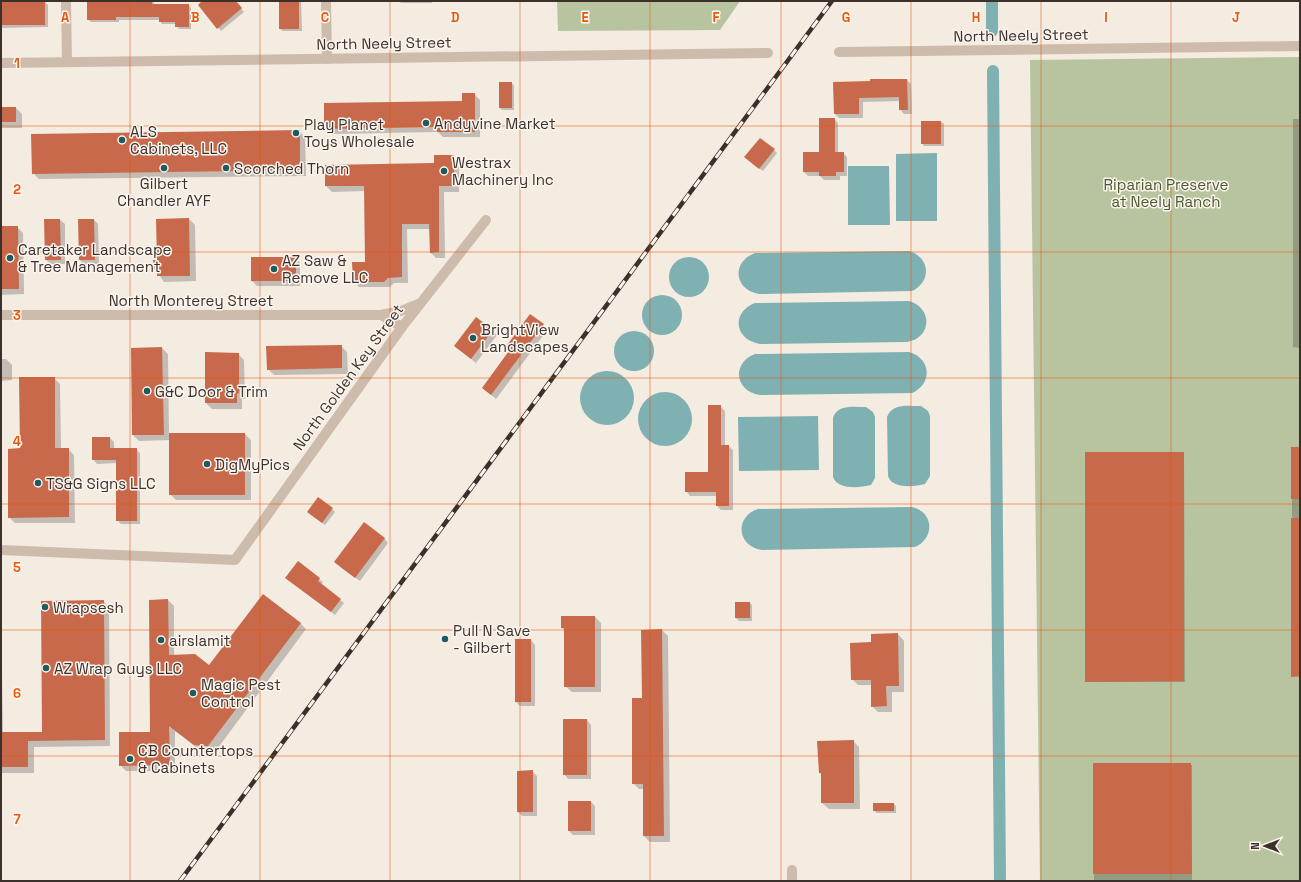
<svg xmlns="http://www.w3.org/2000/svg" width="1301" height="882" font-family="'Space Grotesk',sans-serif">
	<rect width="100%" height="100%" fill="#f4ebe1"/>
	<g fill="#b8c4a0">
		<path d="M 557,1 L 740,1 L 720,30 L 558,31 Z"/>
		<path d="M 1300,57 L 1300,881 L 1040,881 L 1030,60 Z"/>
	</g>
	<g fill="#7fb0b2">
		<path d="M 937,153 L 937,221 L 896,221 L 896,154 Z"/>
		<path d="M 848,166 L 889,166 L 890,225 L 848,225 Z"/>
		<path d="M 909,251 C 930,257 932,282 912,291 L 759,294 C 734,290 731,262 755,253 Z"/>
		<circle cx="689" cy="277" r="20"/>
		<circle cx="662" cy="315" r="20"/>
		<path d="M 909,301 C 933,308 932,338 907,342 L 760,344 C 734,340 731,312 755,303 Z"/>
		<circle cx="634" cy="351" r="20"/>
		<path d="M 909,352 C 931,358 933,384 912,393 L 760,395 C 735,392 731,363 755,354 Z"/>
		<circle cx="607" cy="398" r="27"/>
		<circle cx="665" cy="419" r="27"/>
		<path d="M 921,406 L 928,411 L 930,416 L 930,476 L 925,484 C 914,487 892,489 888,476 L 887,417 C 892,403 908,406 921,406 Z"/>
		<path d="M 866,407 L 873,412 L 875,417 L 875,478 L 871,485 C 859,488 838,490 833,477 L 833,418 C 837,404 854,407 866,407 Z"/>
		<path d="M 818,416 L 819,470 L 739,471 L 738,417 Z"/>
		<path d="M 912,507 C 934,512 935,538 915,547 L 762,550 C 737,546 734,517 758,509 Z"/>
	</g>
	<g fill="#0003">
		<path d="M 88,1 L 153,1 L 155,5 L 189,5 L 191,8 L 191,29 L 179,29 L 176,24 L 162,24 L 160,20 L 119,20 L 119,22 L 91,22 L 88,19 Z"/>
		<path d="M 204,1 L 235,1 L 244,12 L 221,31 L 199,5 Z"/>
		<path d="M 281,1 L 301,1 L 302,31 L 283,31 L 280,29 Z"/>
		<path d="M 399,1 L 432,1 L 432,3 L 401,3 Z"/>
		<path d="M 457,1 L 518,1 L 518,2 L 458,2 Z"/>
		<path d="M 1,2 L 45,2 L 48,5 L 48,27 L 1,28 Z"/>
		<path d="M 907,80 L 911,84 L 912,114 L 904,114 L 900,109 L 900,101 L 863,102 L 863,118 L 839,118 L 835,114 L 834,83 Z"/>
		<path d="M 512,83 L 514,86 L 514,110 L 502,110 L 500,108 Z"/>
		<path d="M 474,94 L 480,100 L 480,137 L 443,137 L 438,132 L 331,134 L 325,129 L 463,102 Z"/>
		<path d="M 1,108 L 16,108 L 22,114 L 22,128 L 1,128 Z"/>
		<path d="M 834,119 L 838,123 L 838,153 L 843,153 L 847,157 L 847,176 L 840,176 L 840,180 L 824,180 L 820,176 L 808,176 L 804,172 L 820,153 Z"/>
		<path d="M 1293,119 L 1300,119 L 1300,348 L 1293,347 Z"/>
		<path d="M 941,122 L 944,124 L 944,146 L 924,146 L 922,143 Z"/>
		<path d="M 299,131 L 305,137 L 306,176 L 39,179 L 33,173 Z"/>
		<path d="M 774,150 L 777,153 L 763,171 L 748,160 Z"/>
		<path d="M 453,156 L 459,162 L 459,192 L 444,192 L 445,258 L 436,258 L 430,252 L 430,229 L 407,229 L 408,283 L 394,283 L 390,287 L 359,287 L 354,282 L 366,263 L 365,191 L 332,192 L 326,186 L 435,164 Z"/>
		<path d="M 189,219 L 195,225 L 196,281 L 164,282 L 155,269 Z"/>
		<path d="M 46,220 L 60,220 L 65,224 L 65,264 L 51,264 L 46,260 Z"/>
		<path d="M 79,220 L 94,220 L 98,224 L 99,264 L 84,265 L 80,260 Z"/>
		<path d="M 1,227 L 17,227 L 23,233 L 24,294 L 1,295 Z"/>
		<path d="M 252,258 L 296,258 L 300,263 L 300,286 L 257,286 L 252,281 Z"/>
		<path d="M 543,325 L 548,329 L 496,399 L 483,388 L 512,349 Z"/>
		<path d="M 492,331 L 497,335 L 476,363 L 455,346 Z"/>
		<path d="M 341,346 L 347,352 L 348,374 L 274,375 L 268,369 Z"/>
		<path d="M 162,348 L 168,354 L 169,434 L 245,434 L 251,440 L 251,500 L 176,500 L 170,494 L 170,440 L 139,441 L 133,435 Z"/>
		<path d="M 238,354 L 244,360 L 245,399 L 242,399 L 242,409 L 212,409 L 206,403 Z"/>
		<path d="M 1,359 L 6,359 L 12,365 L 12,380 L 1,381 Z"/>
		<path d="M 54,378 L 60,384 L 61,449 L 68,449 L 74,455 L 75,523 L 15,523 L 9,517 L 21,449 Z"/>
		<path d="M 720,406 L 725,411 L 725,446 L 728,446 L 733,450 L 733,510 L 721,510 L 717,506 L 717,496 L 690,496 L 686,491 L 709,473 Z"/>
		<path d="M 110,438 L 114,442 L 114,449 L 136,449 L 140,453 L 140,524 L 121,524 L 117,520 L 117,463 L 97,464 L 93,459 Z"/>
		<path d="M 1292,448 L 1300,448 L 1300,677 L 1292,676 Z"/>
		<path d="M 1184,453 L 1185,682 L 1088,682 L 1086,681 Z"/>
		<path d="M 332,509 L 335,512 L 325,525 L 311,515 Z"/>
		<path d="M 384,538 L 388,543 L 360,581 L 340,567 Z"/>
		<path d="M 286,578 L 319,579 L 323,582 L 321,585 L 344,603 L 335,615 Z"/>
		<path d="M 168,600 L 174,606 L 174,656 L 209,667 L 300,623 L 306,629 L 215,752 L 201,751 L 175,731 L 175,771 L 126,771 L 120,765 L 151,733 Z"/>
		<path d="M 103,601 L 109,607 L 110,746 L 34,747 L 34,773 L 1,773 L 1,607 L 3,733 L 43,733 Z"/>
		<path d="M 750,603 L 752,605 L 752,621 L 739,621 L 736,618 Z"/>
		<path d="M 595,617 L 601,623 L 601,692 L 572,692 L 565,686 L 565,631 L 562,628 Z"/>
		<path d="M 642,630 L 662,630 L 668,636 L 670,842 L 650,842 L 644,836 L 644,789 L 639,789 L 633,783 L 643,699 Z"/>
		<path d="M 898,634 L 904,641 L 904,692 L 892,692 L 892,712 L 878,712 L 872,706 L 872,685 L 858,685 L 852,679 L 872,643 Z"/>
		<path d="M 531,640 L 535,645 L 535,706 L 520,706 L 516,702 Z"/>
		<path d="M 564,720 L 587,720 L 591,725 L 591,779 L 568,779 L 564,774 Z"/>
		<path d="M 853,741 L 859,747 L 860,809 L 829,809 L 822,803 L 822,775 L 820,773 Z"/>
		<path d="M 1094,764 L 1192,765 L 1192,881 L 1094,881 Z"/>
		<path d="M 532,771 L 537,776 L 537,816 L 522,816 L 518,812 Z"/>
		<path d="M 569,802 L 591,802 L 595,806 L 595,835 L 573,835 L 569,831 Z"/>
		<path d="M 894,804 L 896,806 L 896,813 L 877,813 L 874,811 Z"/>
	</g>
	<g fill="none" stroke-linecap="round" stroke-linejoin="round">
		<g stroke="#7fb0b2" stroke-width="12">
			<path d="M 992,1 L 992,31"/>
			<path d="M 993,71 L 1000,881"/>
		</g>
	</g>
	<g fill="#c8694b">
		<rect x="1" y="1" width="44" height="24"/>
		<path d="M 87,1 L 152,1 L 152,4 L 189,4 L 189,27 L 175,27 L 175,22 L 159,22 L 159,17 L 116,17 L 116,20 L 87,20 Z"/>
		<path d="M 202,1 L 236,1 L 242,8 L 217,29 L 198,5 Z"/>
		<rect x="279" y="1" width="20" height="28"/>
		<path d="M 870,79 L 907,79 L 908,110 L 899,110 L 899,97 L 859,98 L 859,114 L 834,114 L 833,82 L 870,81 Z"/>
		<rect x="499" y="82" width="13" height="26"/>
		<path d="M 462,93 L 475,93 L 475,132 L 437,132 L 437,127 L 324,129 L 324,103 L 462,101 Z"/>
		<rect x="1" y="107" width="15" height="15"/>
		<path d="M 819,118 L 835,118 L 835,152 L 844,152 L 844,172 L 836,172 L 836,176 L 819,176 L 819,172 L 803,172 L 803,152 L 819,152 Z"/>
		<rect x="921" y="121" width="20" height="23"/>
		<path d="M 300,130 L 300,170 L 32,174 L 31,134 Z"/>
		<path d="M 760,138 L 775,149 L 759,169 L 744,157 Z"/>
		<path d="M 434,155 L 454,155 L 454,186 L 439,186 L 439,252 L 430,253 L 429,224 L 402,224 L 402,277 L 388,278 L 384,282 L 353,282 L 352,262 L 365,262 L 364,186 L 325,186 L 325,165 L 434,163 Z"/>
		<path d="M 189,218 L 190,276 L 157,276 L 157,269 L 154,269 L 153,260 L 157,260 L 156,219 Z"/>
		<path d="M 44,219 L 60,219 L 61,260 L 45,260 Z"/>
		<path d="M 78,219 L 94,219 L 95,260 L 79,260 Z"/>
		<path d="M 1,226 L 18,226 L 19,289 L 1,289 Z"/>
		<rect x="251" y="257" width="45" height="24"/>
		<path d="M 530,314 L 544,324 L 491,395 L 482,388 L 511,348 L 507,345 Z"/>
		<path d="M 476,317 L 493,330 L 471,359 L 454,346 Z"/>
		<path d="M 342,345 L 342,368 L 267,370 L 266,346 Z"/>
		<path d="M 162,347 L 164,435 L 132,435 L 131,348 Z"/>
		<path d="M 205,352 L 239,353 L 239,393 L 237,394 L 237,403 L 205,403 Z"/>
		<path d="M 19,377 L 55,377 L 55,448 L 69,448 L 69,517 L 8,518 L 8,449 L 20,448 Z"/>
		<path d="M 708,405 L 721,405 L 721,445 L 729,445 L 729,506 L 716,506 L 716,492 L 685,492 L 685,472 L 708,472 Z"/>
		<rect x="169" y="433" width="76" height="62"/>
		<path d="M 92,437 L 110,437 L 110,448 L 137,448 L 137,521 L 116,521 L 116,460 L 92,460 Z"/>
		<rect x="1291" y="447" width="9" height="52"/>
		<path d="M 1085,452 L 1184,452 L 1184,681 L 1085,682 Z"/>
		<path d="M 318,497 L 333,508 L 322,523 L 307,512 Z"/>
		<path d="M 1291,518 L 1300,518 L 1300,676 L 1291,677 Z"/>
		<path d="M 364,522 L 385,538 L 355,578 L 334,562 Z"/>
		<path d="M 298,561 L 320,578 L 318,581 L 341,599 L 331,612 L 285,578 Z"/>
		<path d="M 263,594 L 301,623 L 208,746 L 194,745 L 169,726 L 170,765 L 119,766 L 119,732 L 150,732 L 149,600 L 168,599 L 169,655 L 195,654 L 209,665 Z"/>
		<path d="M 104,600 L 105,740 L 28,741 L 28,767 L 1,767 L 1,732 L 42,732 L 41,601 Z"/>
		<rect x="735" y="602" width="15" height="16"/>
		<path d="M 561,616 L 595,616 L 595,687 L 564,687 L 564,628 L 561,628 Z"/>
		<path d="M 662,629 L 664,836 L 643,836 L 643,784 L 632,784 L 632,698 L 642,698 L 641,630 Z"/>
		<path d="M 898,633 L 899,686 L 886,686 L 887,706 L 871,707 L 871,680 L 851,680 L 850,643 L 871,642 L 871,634 Z"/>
		<rect x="515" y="639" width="16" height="63"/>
		<rect x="563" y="719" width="24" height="56"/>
		<path d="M 854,740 L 854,803 L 821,803 L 821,773 L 819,773 L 817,741 Z"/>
		<path d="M 1093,763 L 1191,763 L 1192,874 L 1093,874 Z"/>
		<path d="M 533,770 L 533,812 L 517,812 L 517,771 Z"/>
		<rect x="568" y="801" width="23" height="30"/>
		<rect x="873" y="803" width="21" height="8"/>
	</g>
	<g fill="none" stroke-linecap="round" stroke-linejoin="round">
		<g stroke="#cdbbac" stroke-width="10">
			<path d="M 66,1 L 67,62"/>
			<path d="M 326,1 L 327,59"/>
			<path d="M 839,52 L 1300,46"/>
			<path d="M 1,63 L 768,53"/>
			<path d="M 1,315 L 381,315 L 402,327"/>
			<path d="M 381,315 L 401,311 L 418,304"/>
			<path d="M 1,550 L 235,560 L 402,327 L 486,220"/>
			<path d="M 792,870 L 792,881"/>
		</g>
		<defs>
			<path id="rail" d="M 180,881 L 832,1"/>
		</defs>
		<use href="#rail" stroke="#3b302b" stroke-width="4.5"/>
		<use href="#rail" stroke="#fbf5ee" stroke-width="3" stroke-dasharray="9" stroke-linecap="butt"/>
	</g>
	<path fill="none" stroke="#e8590c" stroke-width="1" stroke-opacity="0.55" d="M 130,1 L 130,881M 260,1 L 260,881M 390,1 L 390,881M 520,1 L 520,881M 650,1 L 650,881M 781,1 L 781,881M 911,1 L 911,881M 1041,1 L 1041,881M 1171,1 L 1171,881M 1,126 L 1300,126M 1,252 L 1300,252M 1,378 L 1300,378M 1,504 L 1300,504M 1,630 L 1300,630M 1,756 L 1300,756"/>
	<g fill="#1f5a5e" stroke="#fbf5ee" stroke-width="1.5">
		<circle cx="426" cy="123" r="4"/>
		<circle cx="296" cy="133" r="4"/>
		<circle cx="122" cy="140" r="4"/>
		<circle cx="164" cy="168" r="4"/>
		<circle cx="226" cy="168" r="4"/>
		<circle cx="444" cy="171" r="4"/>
		<circle cx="10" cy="258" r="4"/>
		<circle cx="274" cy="269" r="4"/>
		<circle cx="473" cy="338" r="4"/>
		<circle cx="147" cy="391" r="4"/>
		<circle cx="207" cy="464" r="4"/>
		<circle cx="38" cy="483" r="4"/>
		<circle cx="45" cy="607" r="4"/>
		<circle cx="445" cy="639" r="4"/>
		<circle cx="161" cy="640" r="4"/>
		<circle cx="46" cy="668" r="4"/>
		<circle cx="193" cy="693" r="4"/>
		<circle cx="130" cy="759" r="4"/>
	</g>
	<g text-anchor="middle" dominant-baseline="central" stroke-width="3" stroke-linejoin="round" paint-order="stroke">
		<g font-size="15" fill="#3b302b" stroke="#fbf5ee">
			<text transform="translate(1021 35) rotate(-1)">North Neely Street</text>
			<text transform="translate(384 43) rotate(-1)">North Neely Street</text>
			<text x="191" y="300">North Monterey Street</text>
			<text transform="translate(348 377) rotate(-54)">North Golden Key Street</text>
		</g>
		<g font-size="15" fill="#3b302b" stroke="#fbf5ee" text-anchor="start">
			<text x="434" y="123">Andyvine Market</text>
			<text x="304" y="124">Play Planet<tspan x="304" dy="17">Toys Wholesale</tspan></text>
			<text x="130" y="131">ALS<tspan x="130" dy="17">Cabinets, LLC</tspan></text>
			<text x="452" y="162">Westrax<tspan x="452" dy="17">Machinery Inc</tspan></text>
			<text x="234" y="168">Scorched Thorn</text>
			<text x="164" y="183" text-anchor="middle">Gilbert<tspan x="164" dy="17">Chandler AYF</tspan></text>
			<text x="18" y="249">Caretaker Landscape<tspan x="18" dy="17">&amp; Tree Management</tspan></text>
			<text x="282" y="260">AZ Saw &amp;<tspan x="282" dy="17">Remove LLC</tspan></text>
			<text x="481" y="329">BrightView<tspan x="481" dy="17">Landscapes</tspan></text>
			<text x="155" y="391">G&amp;C Door &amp; Trim</text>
			<text x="215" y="464">DigMyPics</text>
			<text x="46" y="483">TS&amp;G Signs LLC</text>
			<text x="53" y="607">Wrapsesh</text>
			<text x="453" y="630">Pull N Save<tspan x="453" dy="17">- Gilbert</tspan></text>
			<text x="169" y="640">airslamit</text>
			<text x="54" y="668">AZ Wrap Guys LLC</text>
			<text x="201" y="684">Magic Pest<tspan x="201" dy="17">Control</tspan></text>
			<text x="138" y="750">CB Countertops<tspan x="138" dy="17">&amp; Cabinets</tspan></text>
		</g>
		<g font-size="15" fill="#4a5a2e" stroke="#fbf5ee">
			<text x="1166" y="184">Riparian Preserve<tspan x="1166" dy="17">at Neely Ranch</tspan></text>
		</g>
	</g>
	<g font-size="13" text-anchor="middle" font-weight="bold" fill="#e8590c" stroke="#fbf5ee" stroke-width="3" stroke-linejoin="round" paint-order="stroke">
		<text x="65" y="22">A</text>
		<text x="195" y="22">B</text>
		<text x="325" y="22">C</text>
		<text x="455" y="22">D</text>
		<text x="585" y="22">E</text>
		<text x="716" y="22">F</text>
		<text x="846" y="22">G</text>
		<text x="976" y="22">H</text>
		<text x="1106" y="22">I</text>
		<text x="1236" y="22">J</text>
		<text x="17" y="68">1</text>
		<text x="17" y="194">2</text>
		<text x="17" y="320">3</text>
		<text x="17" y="446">4</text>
		<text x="17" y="572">5</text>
		<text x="17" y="698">6</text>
		<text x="17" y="824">7</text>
	</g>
	<rect width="1301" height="882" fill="none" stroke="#3b302b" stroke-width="4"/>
	<g transform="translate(1265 846) rotate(270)" stroke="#fbf5ee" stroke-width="3" paint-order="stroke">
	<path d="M0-3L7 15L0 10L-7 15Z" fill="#3b302b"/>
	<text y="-6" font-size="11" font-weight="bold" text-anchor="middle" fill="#3b302b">N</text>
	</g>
</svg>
